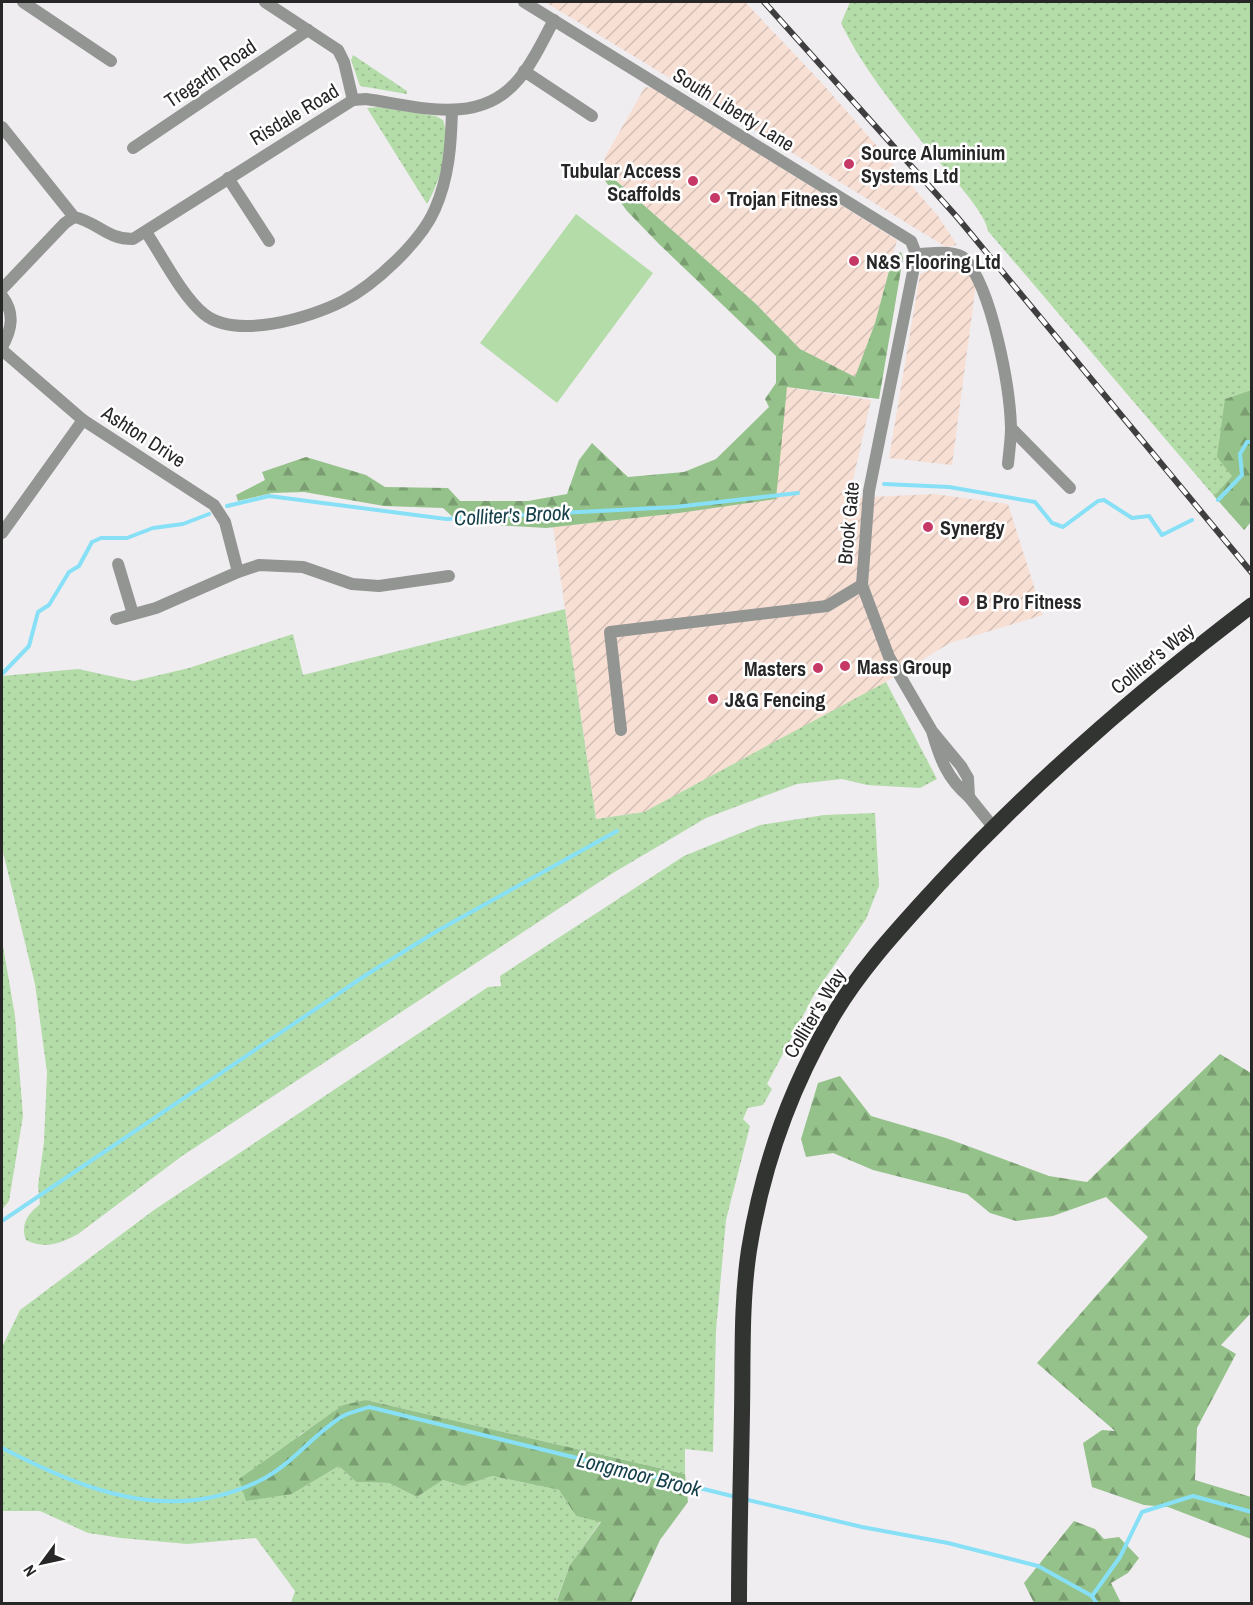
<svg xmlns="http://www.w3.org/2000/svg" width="1253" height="1605" font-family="'Archivo Narrow',sans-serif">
	<defs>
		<pattern id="industrial-furrows" width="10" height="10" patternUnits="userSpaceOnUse" patternTransform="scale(1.5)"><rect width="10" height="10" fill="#f7dfd4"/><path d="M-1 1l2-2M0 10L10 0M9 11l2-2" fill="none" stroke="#d4bfb6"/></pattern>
		<pattern id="grass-dots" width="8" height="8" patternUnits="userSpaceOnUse" patternTransform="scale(1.5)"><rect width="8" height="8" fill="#b4dca9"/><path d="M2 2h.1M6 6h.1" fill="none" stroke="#9bbd91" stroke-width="1.8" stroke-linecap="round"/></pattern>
		<pattern id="forest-firs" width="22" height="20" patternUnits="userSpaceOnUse" patternTransform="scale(1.5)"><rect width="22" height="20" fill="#95c28a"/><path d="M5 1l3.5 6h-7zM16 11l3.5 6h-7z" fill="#7a9e71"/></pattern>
	</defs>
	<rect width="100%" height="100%" fill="#f0edf1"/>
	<g fill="url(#industrial-furrows)">
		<path d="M 545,2 L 745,2 L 821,82 L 938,216 L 957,245 L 946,247 Z"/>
		<path d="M 645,87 L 653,88 L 897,240 L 875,323 L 855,378 L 800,349 L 756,304 L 603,169 L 605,157 Z"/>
		<path d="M 956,261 L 964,262 L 976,284 L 952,465 L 889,458 L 920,274 L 933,268 L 948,270 Z"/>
		<path d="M 787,387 L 871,400 L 849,498 L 934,494 L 1008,504 L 1043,615 L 950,643 L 864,695 L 644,812 L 596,819 L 553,527 L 679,513 Z"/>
	</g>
	<g fill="url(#grass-dots)">
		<path d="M 850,2 L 1251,2 L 1251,390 L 1225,399 L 1232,476 L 1214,496 L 988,231 C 986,210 934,158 919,138 C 891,102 861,65 841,23 Z"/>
		<path d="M 353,55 L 407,91 L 407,94 L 360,86 L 351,60 Z"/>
		<path d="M 378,107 L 436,116 L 443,120 C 452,145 439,183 427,204 L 367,108 Z"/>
		<path d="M 565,609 L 596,819 L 644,812 L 886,682 L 937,779 L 920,788 L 867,785 L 842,779 L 797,784 L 706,818 L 613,873 L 182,1156 L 78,1234 C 61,1243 45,1250 26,1240 C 20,1224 28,1214 40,1204 L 38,1186 L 44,1142 L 47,1072 L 35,984 L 2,848 L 2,676 L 78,669 L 134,681 L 189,668 L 293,634 L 303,675 Z"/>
		<path d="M 875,813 L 879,886 L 866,919 L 815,993 L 767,1084 L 772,1089 L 763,1105 L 748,1108 L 743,1119 L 750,1126 L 726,1220 L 716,1331 L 713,1452 L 685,1449 L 685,1474 L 366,1400 L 301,1434 L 281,1452 L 292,1494 L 339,1466 L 356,1482 L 389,1483 L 417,1497 L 443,1480 L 463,1486 L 492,1476 L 559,1490 L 576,1516 L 601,1521 L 570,1565 L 557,1599 L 562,1603 L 291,1603 L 295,1591 L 256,1538 L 187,1544 L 121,1538 L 88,1533 L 40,1511 L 2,1511 L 2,1347 L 20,1310 L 154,1210 L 488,987 L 501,986 L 500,976 L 684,856 L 760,825 L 824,815 Z"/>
		<path d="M 2,940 L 15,1016 L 23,1116 L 9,1201 L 2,1210 Z"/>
	</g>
	<g fill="url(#forest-firs)">
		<path d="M 605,171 L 756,304 L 800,349 L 855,377 L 875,323 L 893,256 L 901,252 L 903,258 L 879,399 L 787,387 L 776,499 L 679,513 L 546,528 L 459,523 L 443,508 L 384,506 L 304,492 L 272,493 L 238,501 L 236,495 L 265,480 L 262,472 L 306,457 L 366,475 L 385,487 L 448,488 L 460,501 L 528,501 L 567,494 L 579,460 L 592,443 L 628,477 L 684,472 L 716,459 L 769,407 L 765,399 L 776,383 L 776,356 L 659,244 L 627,211 L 601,175 Z"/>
		<path d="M 1251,390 L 1251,522 L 1244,530 L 1214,496 L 1232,476 L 1217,457 L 1225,399 Z"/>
		<path d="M 1220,1054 L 1251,1073 L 1251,1313 L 1221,1345 L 1236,1354 L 1197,1428 L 1195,1480 L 1251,1497 L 1251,1539 L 1168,1507 L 1144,1505 L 1092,1487 L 1083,1443 L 1102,1430 L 1115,1431 L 1037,1363 L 1148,1237 L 1106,1197 L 1053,1216 L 1016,1221 L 990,1213 L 967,1194 L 873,1170 L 833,1153 L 806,1157 L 801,1139 L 818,1083 L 840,1076 L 871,1116 L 946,1138 L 1049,1176 L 1087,1182 Z"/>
		<path d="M 366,1400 L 685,1474 L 688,1502 L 660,1540 L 631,1603 L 562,1604 L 557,1600 L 570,1565 L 601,1522 L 576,1516 L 559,1490 L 492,1476 L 463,1486 L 443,1480 L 417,1497 L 389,1483 L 356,1482 L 339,1466 L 292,1494 L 246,1501 L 239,1479 L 343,1405 Z"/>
		<path d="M 1074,1521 L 1095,1529 L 1104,1539 L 1119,1537 L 1139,1558 L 1128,1573 L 1111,1583 L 1121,1603 L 1034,1603 L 1024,1583 Z"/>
	</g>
	<path fill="#b4dca9" d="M 576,214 L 653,273 L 557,403 L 480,343 Z"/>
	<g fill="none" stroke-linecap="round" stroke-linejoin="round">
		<g stroke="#87e0f6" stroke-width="4">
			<path d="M 884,484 L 949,487 L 1035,502 L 1052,523 L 1063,527 L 1098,501 L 1104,500 L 1132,518 L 1149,516 L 1162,535 L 1192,520"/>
			<path d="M 1218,500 L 1242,475 L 1240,454 L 1247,442 L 1252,442"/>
			<path d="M 227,506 L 269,496 L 446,519 L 675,507 L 798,493"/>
			<path d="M 2,674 L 29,646 L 38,612 L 49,605 L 69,572 L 79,566 L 92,542 L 101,538 L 127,538 L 153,528 L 183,524 L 209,514"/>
			<path d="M 2,1221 L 366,975 L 437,931 L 617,831"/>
			<path d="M 2,1448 C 84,1490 169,1525 259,1481 C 291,1466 313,1434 343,1416 C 350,1412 361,1410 369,1407 L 736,1497"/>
			<path d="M 744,1499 L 862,1527 L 948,1543 L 1038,1566 L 1092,1596 L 1120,1557 L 1142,1512 L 1193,1496 L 1252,1512"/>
			<path d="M 1092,1596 L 1097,1604"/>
		</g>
		<g stroke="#939593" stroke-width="12">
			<path d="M 23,2 L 111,61"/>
			<path d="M 265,2 L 338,50 L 344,62 L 353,100"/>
			<path d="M 524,2 L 911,241 L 916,254 L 914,267 L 869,491 L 862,585 L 889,657 L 932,731 L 961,766 L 968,778 L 969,797 C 947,778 940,759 932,731"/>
			<path d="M 524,71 L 592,116"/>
			<path d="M 2,127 L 74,217 C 98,222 106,239 133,239 L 353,100 L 366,99 C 417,106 479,127 518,80 C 533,63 543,40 554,20"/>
			<path d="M 133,148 L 308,30"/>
			<path d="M 228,178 L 269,241"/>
			<path d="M 146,232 C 162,256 182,296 204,314 C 236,340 310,318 343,301 C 374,285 421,242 435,209 C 449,177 451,145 452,111"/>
			<path d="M 916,254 C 929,254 955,249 965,259 C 992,289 1010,387 1011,428 C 1011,440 1009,452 1008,464"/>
			<path d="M 2,289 L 65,223 L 74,217"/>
			<path d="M 2,296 C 15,313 12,329 2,347"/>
			<path d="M 2,350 L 83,420 L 214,505 L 225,522 L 238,572"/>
			<path d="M 1011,428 L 1070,488"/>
			<path d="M 2,533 L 83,420"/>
			<path d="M 118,564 L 133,614"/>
			<path d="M 116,619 L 156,608 L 238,572 L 259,565 L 303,567 L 352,584 L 379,586 L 449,576"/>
			<path d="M 621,730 L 610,632 L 827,606 L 862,585"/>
			<path d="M 969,797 L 994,828"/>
		</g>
		<path stroke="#323431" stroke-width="16" d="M 739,1604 C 739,1540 741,1476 742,1412 C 743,1358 741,1303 749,1250 C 762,1169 789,1091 831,1019 C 860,969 900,927 939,884 C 1035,781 1140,690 1252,605"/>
		<defs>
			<path id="rail" d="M 764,2 L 957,217 L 1252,573"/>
		</defs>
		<use href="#rail" stroke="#403f40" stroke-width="6"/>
		<use href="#rail" stroke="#fff" stroke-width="4" stroke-dasharray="11" stroke-linecap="butt"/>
	</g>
	<g fill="#c63866" stroke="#fff" stroke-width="2">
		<circle cx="849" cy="164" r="6"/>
		<circle cx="693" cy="181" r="6"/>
		<circle cx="715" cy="198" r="6"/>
		<circle cx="854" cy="261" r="6"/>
		<circle cx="928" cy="527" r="6"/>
		<circle cx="964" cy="601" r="6"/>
		<circle cx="845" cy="666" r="6"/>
		<circle cx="818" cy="668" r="6"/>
		<circle cx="713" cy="699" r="6"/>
	</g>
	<g text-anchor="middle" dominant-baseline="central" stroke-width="5" stroke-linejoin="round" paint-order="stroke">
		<g font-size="20" fill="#282728" stroke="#fff">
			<text transform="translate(210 73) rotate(-34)">Tregarth Road</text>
			<text transform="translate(734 109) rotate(32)">South Liberty Lane</text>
			<text transform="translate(294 114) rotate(-31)">Risdale Road</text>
			<text transform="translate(144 436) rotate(33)">Ashton Drive</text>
			<text transform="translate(848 523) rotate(-85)">Brook Gate</text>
			<text transform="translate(1152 658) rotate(-39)">Colliter's Way</text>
			<text transform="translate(814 1013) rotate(-59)">Colliter's Way</text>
		</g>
		<g font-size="20" font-weight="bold" fill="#282728" stroke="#fff" text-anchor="start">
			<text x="861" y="152">Source Aluminium<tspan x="861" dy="23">Systems Ltd</tspan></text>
			<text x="681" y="170" text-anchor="end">Tubular Access<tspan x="681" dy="23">Scaffolds</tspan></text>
			<text x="727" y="198">Trojan Fitness</text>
			<text x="866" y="261">N&amp;S Flooring Ltd</text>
			<text x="940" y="527">Synergy</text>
			<text x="976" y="601">B Pro Fitness</text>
			<text x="857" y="666">Mass Group</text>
			<text x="806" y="668" text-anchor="end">Masters</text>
			<text x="725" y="699">J&amp;G Fencing</text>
		</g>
		<g font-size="21" font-style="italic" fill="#17414a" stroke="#fff">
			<text transform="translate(512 515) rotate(-3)">Colliter's Brook</text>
			<text transform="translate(639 1474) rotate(14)">Longmoor Brook</text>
		</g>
	</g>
	<rect width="1253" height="1605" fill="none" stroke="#282728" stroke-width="6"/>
	<g transform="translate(42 1563) rotate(237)" stroke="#ffffff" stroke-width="4.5" paint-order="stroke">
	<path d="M0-4.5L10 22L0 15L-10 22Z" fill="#282728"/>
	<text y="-9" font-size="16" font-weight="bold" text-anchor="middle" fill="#282728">N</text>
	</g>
</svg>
